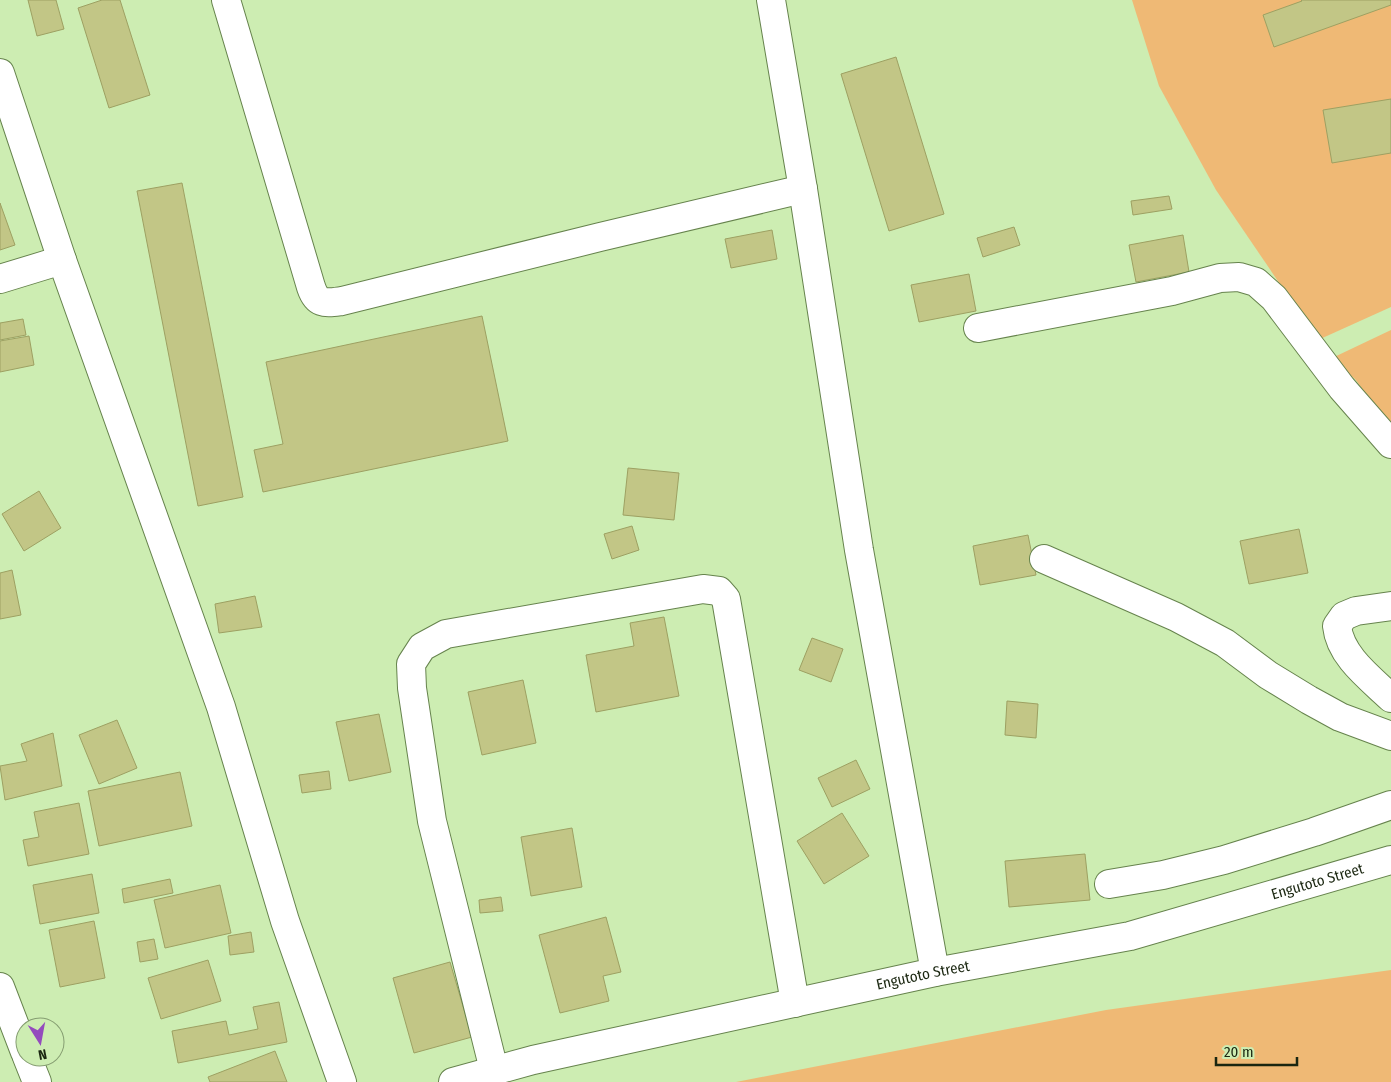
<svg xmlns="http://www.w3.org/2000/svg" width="1391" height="1082" font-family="'Fira Sans Condensed',sans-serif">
	<rect width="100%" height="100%" fill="#cdedb2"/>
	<g fill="#efb975">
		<path d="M 1132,0 L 1391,0 L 1391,307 L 1318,340 L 1216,190 L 1159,86 Z"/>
		<path d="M 1391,330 L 1391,428 L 1355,379 L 1330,359 Z"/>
		<path d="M 1391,970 L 1391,1082 L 736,1082 L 1106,1010 Z"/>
	</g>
	<g fill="#c2c686" stroke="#9da062">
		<path d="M 28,0 L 56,0 L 64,29 L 37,36 Z"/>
		<path d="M 102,0 L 120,0 L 150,95 L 109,108 L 78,8 Z"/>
		<path d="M 1301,0 L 1391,0 L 1391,5 L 1274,47 L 1263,15 L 1302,1 Z"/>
		<path d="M 896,57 L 944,214 L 889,231 L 841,74 Z"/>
		<path d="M 1391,99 L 1391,153 L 1332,163 L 1323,110 Z"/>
		<path d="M 182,183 L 243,497 L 198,506 L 137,191 Z"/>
		<path d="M 1169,196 L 1172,209 L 1133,215 L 1131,201 Z"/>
		<path d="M 0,203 L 15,245 L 0,250 Z"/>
		<path d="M 1014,227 L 1020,245 L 983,257 L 977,238 Z"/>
		<path d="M 772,230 L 777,259 L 731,268 L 725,239 Z"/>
		<path d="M 1183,235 L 1189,272 L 1136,282 L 1129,245 Z"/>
		<path d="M 969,274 L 976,311 L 919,322 L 911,285 Z"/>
		<path d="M 482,316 L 508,441 L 263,492 L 254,450 L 283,444 L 266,362 Z"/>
		<path d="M 23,319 L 26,335 L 0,340 L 0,323 Z"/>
		<path d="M 29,336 L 34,365 L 0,372 L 0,341 Z"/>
		<path d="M 628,468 L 679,473 L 674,520 L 623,515 Z"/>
		<path d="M 39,491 L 61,528 L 24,551 L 2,514 Z"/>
		<path d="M 632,526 L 639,550 L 612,559 L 604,534 Z"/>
		<path d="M 1299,529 L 1308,573 L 1249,584 L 1240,541 Z"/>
		<path d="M 1028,535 L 1036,575 L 980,585 L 973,546 Z"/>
		<path d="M 12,570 L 21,615 L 0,619 L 0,573 Z"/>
		<path d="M 255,596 L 262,627 L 219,633 L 215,604 Z"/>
		<path d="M 664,617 L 679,696 L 596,712 L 586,655 L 634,646 L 630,623 Z"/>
		<path d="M 812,638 L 843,649 L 831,682 L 799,670 Z"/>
		<path d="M 523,680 L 536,743 L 482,755 L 468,692 Z"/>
		<path d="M 1007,701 L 1038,704 L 1036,738 L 1005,735 Z"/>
		<path d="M 379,714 L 391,772 L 349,781 L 336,722 Z"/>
		<path d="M 117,720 L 137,768 L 99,784 L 79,735 Z"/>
		<path d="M 53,733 L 62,786 L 5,800 L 0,766 L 27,761 L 21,744 Z"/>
		<path d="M 856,760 L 870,789 L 832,807 L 818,778 Z"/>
		<path d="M 329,771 L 331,789 L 302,793 L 299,775 Z"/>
		<path d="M 180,772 L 192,826 L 99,846 L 88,791 Z"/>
		<path d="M 79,803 L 89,854 L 28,866 L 23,840 L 39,837 L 34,812 Z"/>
		<path d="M 842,813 L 869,856 L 824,884 L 797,841 Z"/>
		<path d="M 572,828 L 582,887 L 531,896 L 521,837 Z"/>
		<path d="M 1085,854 L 1090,900 L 1009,907 L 1005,861 Z"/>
		<path d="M 92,874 L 99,913 L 40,924 L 33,885 Z"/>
		<path d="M 170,879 L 173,893 L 124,903 L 122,889 Z"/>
		<path d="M 220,885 L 231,933 L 165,948 L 154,900 Z"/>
		<path d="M 501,897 L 503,911 L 480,913 L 479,900 Z"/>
		<path d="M 606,917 L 621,972 L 603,976 L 609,1001 L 560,1013 L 539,935 Z"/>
		<path d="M 94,921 L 105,978 L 60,987 L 49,930 Z"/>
		<path d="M 251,932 L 254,952 L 230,955 L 228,936 Z"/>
		<path d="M 154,939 L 158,959 L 140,962 L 137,942 Z"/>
		<path d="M 208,960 L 221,1001 L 161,1019 L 148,978 Z"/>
		<path d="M 450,962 L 472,1037 L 414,1053 L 393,978 Z"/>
		<path d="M 279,1002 L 287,1042 L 178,1063 L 172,1031 L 226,1021 L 229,1035 L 258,1029 L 253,1007 Z"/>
		<path d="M 275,1051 L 287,1082 L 210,1082 L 208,1077 Z"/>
	</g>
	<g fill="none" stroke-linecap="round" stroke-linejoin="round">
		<defs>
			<g id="minor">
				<path d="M 226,0 L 311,287 C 317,305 325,303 342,301 L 600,237 L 803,189"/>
				<path d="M 771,0 L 803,189 L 859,550 L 935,972"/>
				<path d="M 0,73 L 62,260 L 221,707 L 285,921 L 342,1082"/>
				<path d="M 0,279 L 62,260"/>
				<path d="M 978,328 L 1172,291 L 1220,278 L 1239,277 L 1256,282 L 1274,298 L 1342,388 L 1391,444"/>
				<path d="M 1044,559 L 1176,617 L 1225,643 L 1268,675 L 1309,700 L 1340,717 L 1391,736"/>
				<path d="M 1391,606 L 1356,611 L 1344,616 L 1337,626 C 1340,656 1370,678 1391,698"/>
				<path d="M 1109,884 L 1163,875 L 1224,860 L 1314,832 L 1391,805"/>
				<path d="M 0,987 L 25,1052"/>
				<path d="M 27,1057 L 37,1082"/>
				<path d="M 494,1070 L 432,821 L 412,688 L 411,664 L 422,647 L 446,634 L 703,589 L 719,591 L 726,599 L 795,1003"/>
				<path id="s1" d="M 453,1082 L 533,1060 L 935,972 L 1130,936 L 1391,860"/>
			</g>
		</defs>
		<use href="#minor" stroke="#66834d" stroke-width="30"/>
		<use href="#minor" stroke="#fff" stroke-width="28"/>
	</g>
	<g text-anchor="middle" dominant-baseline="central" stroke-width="4" stroke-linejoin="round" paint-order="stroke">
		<g font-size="15" fill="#1a2610" stroke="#cdedb2">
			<text stroke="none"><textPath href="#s1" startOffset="888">Engutoto Street</textPath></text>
			<text stroke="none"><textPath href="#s1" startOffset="482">Engutoto Street</textPath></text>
		</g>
	</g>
	<g transform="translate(40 1042) rotate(169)"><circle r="24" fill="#cdedb2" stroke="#859d71"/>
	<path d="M0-4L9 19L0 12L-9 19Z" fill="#944bbd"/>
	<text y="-8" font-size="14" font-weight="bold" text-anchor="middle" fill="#1a2610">N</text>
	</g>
	<path d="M1216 1057v8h81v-8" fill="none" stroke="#1a2610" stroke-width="2.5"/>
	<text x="1224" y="1057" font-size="15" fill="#1a2610" stroke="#cdedb2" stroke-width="4" paint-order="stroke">20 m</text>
</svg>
